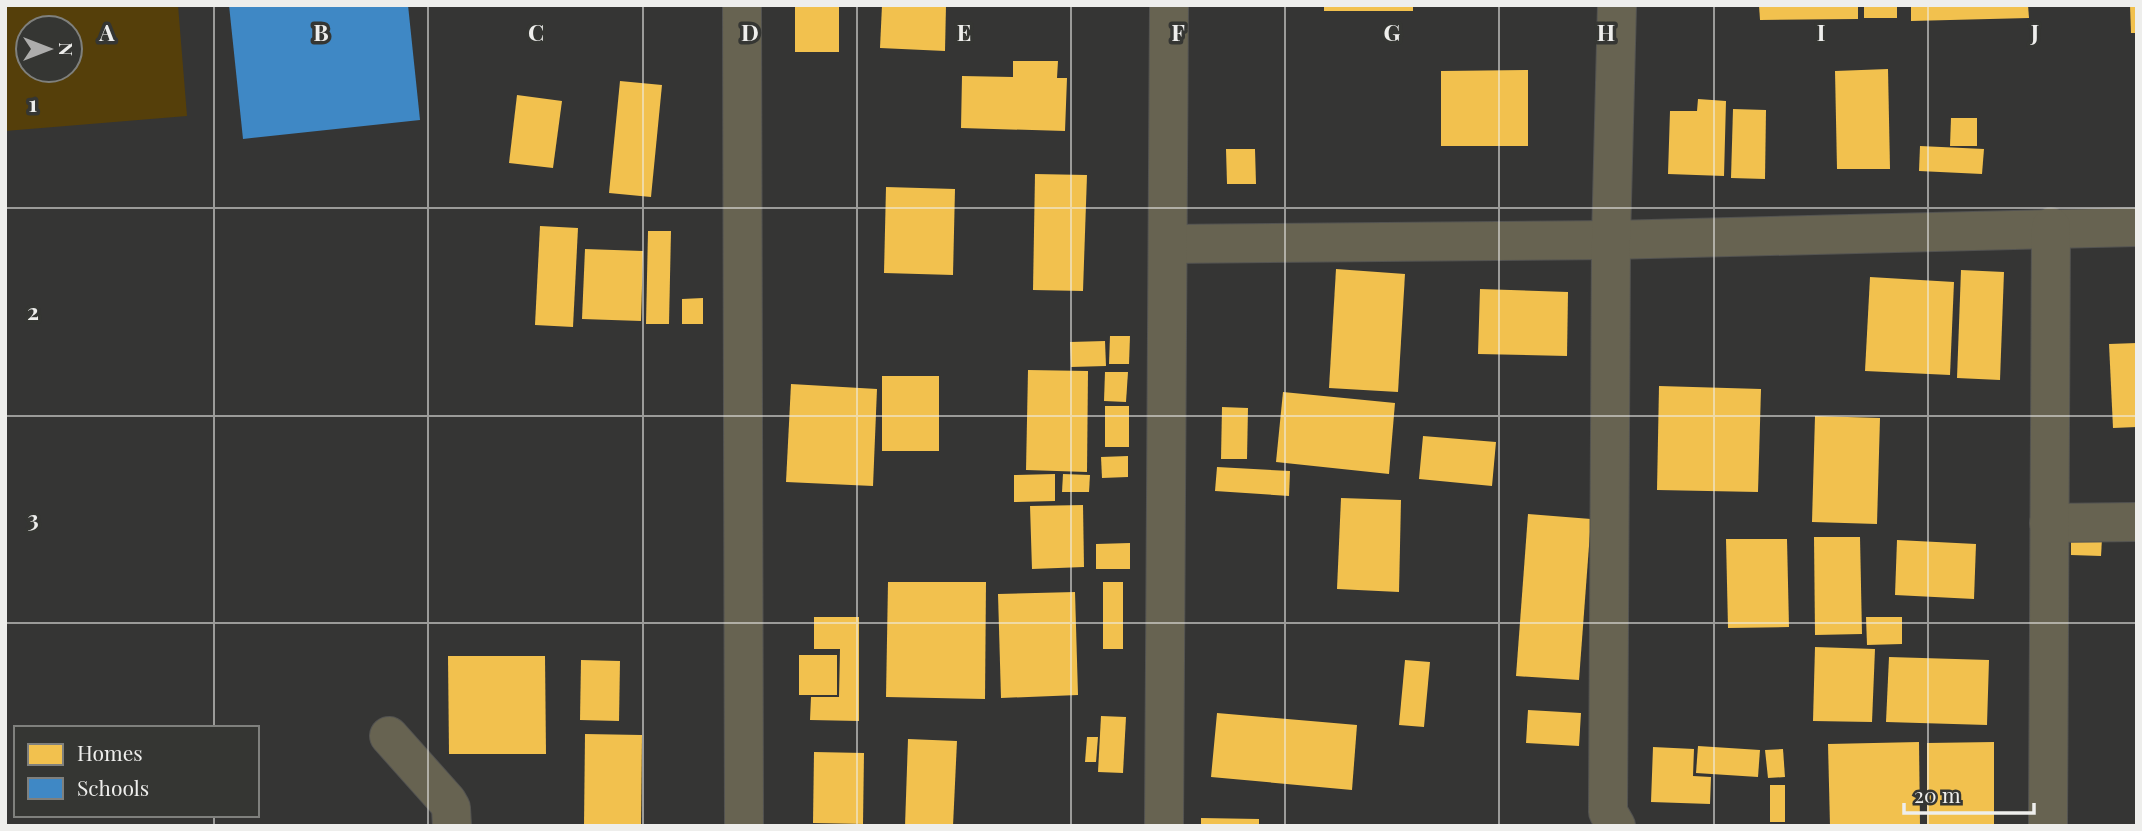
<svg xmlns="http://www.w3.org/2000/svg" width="2142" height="831" font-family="'Playfair Display',serif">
	<rect width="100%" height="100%" fill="#353534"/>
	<path fill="#553f0a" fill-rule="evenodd" d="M 5,5 L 178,5 L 187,116 L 5,131 ZM 28,28 L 70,28 L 70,70 L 28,70 Z"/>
	<g fill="#f2c14e">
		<rect x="795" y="5" width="44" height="47"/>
		<path d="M 882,5 L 946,5 L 945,51 L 880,48 Z"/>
		<rect x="1324" y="5" width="89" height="6"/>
		<path d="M 1759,5 L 1858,5 L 1858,19 L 1760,20 Z"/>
		<rect x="1864" y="5" width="33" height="13"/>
		<path d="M 1911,5 L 2028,5 L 2029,18 L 1911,21 Z"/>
		<path d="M 2130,5 L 2137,5 L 2137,33 L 2131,33 Z"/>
		<path d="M 1013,61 L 1058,61 L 1057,78 L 1067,78 L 1065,131 L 961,128 L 962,76 L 1013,77 Z"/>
		<path d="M 1888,69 L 1890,169 L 1837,169 L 1835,71 Z"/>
		<path d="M 1528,70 L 1528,146 L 1441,146 L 1441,71 Z"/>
		<path d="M 620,81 L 662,85 L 651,197 L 609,193 Z"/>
		<path d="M 517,95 L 562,101 L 553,168 L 509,163 Z"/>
		<path d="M 1698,99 L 1726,101 L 1724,176 L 1668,174 L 1670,111 L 1697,111 Z"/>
		<path d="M 1733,109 L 1766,110 L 1765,179 L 1731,178 Z"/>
		<path d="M 1951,118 L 1977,118 L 1977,146 L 1950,146 Z"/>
		<path d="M 1920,146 L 1984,149 L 1982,174 L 1919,171 Z"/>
		<path d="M 1226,149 L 1255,149 L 1256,184 L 1227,184 Z"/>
		<path d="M 1035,174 L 1087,175 L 1083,291 L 1033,290 Z"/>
		<path d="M 886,187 L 955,189 L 953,275 L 884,273 Z"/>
		<path d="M 540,226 L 578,228 L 573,327 L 535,325 Z"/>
		<path d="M 648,231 L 671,231 L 669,324 L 646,324 Z"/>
		<path d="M 585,249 L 643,251 L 641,321 L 582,319 Z"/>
		<path d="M 1336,269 L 1405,274 L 1398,392 L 1329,388 Z"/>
		<path d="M 1961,270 L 2004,272 L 2000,380 L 1957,378 Z"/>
		<path d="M 1870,277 L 1954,282 L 1950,375 L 1865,371 Z"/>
		<path d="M 1480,289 L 1568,292 L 1567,356 L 1478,354 Z"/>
		<path d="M 703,298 L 703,324 L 682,324 L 682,299 Z"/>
		<path d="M 1110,336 L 1130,336 L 1129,364 L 1109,364 Z"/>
		<path d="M 1105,341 L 1106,366 L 1071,367 L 1070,342 Z"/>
		<path d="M 2137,343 L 2137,427 L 2113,428 L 2109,344 Z"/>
		<path d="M 1028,370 L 1088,371 L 1087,472 L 1026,470 Z"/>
		<path d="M 1105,372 L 1128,372 L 1126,402 L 1104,401 Z"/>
		<rect x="882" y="376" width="57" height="75"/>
		<path d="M 791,384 L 877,389 L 873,486 L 786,482 Z"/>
		<path d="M 1659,386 L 1761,389 L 1758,492 L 1657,490 Z"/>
		<path d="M 1283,392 L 1395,403 L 1389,474 L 1276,462 Z"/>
		<rect x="1105" y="406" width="24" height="41"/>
		<path d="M 1222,407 L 1248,408 L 1247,459 L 1221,459 Z"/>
		<path d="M 1815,416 L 1880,418 L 1877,524 L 1812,522 Z"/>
		<path d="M 1423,436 L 1496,442 L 1492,486 L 1419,479 Z"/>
		<path d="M 1128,456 L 1128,477 L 1102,478 L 1101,457 Z"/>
		<path d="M 1217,467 L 1290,471 L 1289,496 L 1215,491 Z"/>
		<path d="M 1055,474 L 1055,501 L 1014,502 L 1014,475 Z"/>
		<path d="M 1063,474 L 1090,475 L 1089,492 L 1062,492 Z"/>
		<path d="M 1341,498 L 1401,500 L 1399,592 L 1337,589 Z"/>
		<path d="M 1083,505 L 1084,567 L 1032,569 L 1030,506 Z"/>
		<path d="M 1528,514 L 1591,519 L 1579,680 L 1516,676 Z"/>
		<path d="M 1814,537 L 1860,537 L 1862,634 L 1815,635 Z"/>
		<path d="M 2071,537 L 2102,539 L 2101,556 L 2071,555 Z"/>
		<path d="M 1726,539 L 1787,539 L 1789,627 L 1728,628 Z"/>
		<path d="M 1897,540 L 1976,544 L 1974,599 L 1895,595 Z"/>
		<path d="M 1130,543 L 1130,569 L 1096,569 L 1096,544 Z"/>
		<path d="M 888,582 L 986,582 L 985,699 L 886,697 Z"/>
		<rect x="1103" y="582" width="20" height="67"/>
		<path d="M 1075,592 L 1078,695 L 1001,698 L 998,594 Z"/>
		<path d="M 814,617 L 859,617 L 859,721 L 810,720 L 811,697 L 839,697 L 840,649 L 814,649 Z"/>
		<path d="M 1866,617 L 1902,617 L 1902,644 L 1867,645 Z"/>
		<path d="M 1815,647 L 1875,649 L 1872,722 L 1813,721 Z"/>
		<rect x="799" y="655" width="38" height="40"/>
		<path d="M 448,656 L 545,656 L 546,754 L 449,754 Z"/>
		<path d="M 1889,657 L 1989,660 L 1987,725 L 1886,722 Z"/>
		<path d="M 581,660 L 620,661 L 619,721 L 580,720 Z"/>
		<path d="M 1405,660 L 1430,662 L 1424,727 L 1399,725 Z"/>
		<path d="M 1528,710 L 1581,713 L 1579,746 L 1526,743 Z"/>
		<path d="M 1217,713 L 1357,725 L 1352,790 L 1211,777 Z"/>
		<path d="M 1101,716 L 1126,717 L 1123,773 L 1098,772 Z"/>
		<path d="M 585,734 L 642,735 L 641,826 L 584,826 Z"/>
		<path d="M 1087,737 L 1098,737 L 1096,762 L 1085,762 Z"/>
		<path d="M 908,739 L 957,741 L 953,826 L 905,826 Z"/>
		<path d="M 1919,742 L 1920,826 L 1830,826 L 1828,744 Z"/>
		<path d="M 1994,742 L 1994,826 L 1927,826 L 1927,743 Z"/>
		<path d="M 1698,746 L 1760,750 L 1758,777 L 1696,773 Z"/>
		<path d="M 1653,747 L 1694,749 L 1693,776 L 1711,777 L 1710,804 L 1651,802 Z"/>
		<path d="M 1783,749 L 1785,777 L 1768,778 L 1765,750 Z"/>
		<path d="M 814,752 L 864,753 L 863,824 L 813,823 Z"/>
		<rect x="1770" y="785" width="15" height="37"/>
		<path d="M 1201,818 L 1259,819 L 1259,826 L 1201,826 Z"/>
	</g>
	<path fill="#3f88c5" d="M 229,5 L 408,5 L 420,120 L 243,139 Z"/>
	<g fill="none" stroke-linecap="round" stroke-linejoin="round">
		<defs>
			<g id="minor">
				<path d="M 742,5 L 744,826"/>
				<path d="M 1168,244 L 1611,240 L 2137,227"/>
				<path d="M 2049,523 L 2137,522"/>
				<path d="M 389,736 L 447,801 L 451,808 L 452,826"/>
				<path d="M 1164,826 L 1169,5"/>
				<path d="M 1616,826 L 1608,812 L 1611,240 L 1617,5"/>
				<path d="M 2048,826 L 2051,227"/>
			</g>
		</defs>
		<use href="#minor" stroke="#535351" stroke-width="40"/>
		<use href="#minor" stroke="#676351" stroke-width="38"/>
	</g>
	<path fill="none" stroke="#eeeeec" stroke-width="2" stroke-opacity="0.55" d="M 214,5 L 214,728M 428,5 L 428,826M 643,5 L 643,826M 857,5 L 857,826M 1071,5 L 1071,826M 1285,5 L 1285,826M 1499,5 L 1499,826M 1714,5 L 1714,826M 1928,5 L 1928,826M 5,208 L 2137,208M 5,416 L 2137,416M 5,623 L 2137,623M 214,815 L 214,826"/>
	<g font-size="23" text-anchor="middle" font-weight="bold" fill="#eeeeec" stroke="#353633" stroke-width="7" stroke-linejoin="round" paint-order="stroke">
		<text x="107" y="41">A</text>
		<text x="321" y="41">B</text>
		<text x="536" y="41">C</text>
		<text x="750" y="41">D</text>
		<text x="964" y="41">E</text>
		<text x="1178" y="41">F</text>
		<text x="1392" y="41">G</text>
		<text x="1606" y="41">H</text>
		<text x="1821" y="41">I</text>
		<text x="2035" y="41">J</text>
		<text x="33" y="112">1</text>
		<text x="33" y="320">2</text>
		<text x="33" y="527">3</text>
	</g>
	<rect width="2142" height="831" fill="none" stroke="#eeeeec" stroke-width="14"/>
	<rect x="14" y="726" width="245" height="91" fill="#353633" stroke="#7f807d" stroke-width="2"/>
	<rect x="28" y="744" width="35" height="21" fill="#f2c14e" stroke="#7f807d" stroke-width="2"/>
	<text x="77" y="761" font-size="21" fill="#eeeeec">Homes</text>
	<rect x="28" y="778" width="35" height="21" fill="#3f88c5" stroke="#7f807d" stroke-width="2"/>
	<text x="77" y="796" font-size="21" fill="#eeeeec">Schools</text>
	<g transform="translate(49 49) rotate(90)"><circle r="33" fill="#353633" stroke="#7f807d" stroke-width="2"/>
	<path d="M0-5L12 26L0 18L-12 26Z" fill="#adadac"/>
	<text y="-10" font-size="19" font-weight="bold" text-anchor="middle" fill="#eeeeec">N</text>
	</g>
	<path d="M1904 803v10h130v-10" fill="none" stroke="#eeeeec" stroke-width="3.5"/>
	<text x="1914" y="803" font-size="21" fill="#eeeeec" stroke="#353633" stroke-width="5" paint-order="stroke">20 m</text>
</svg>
